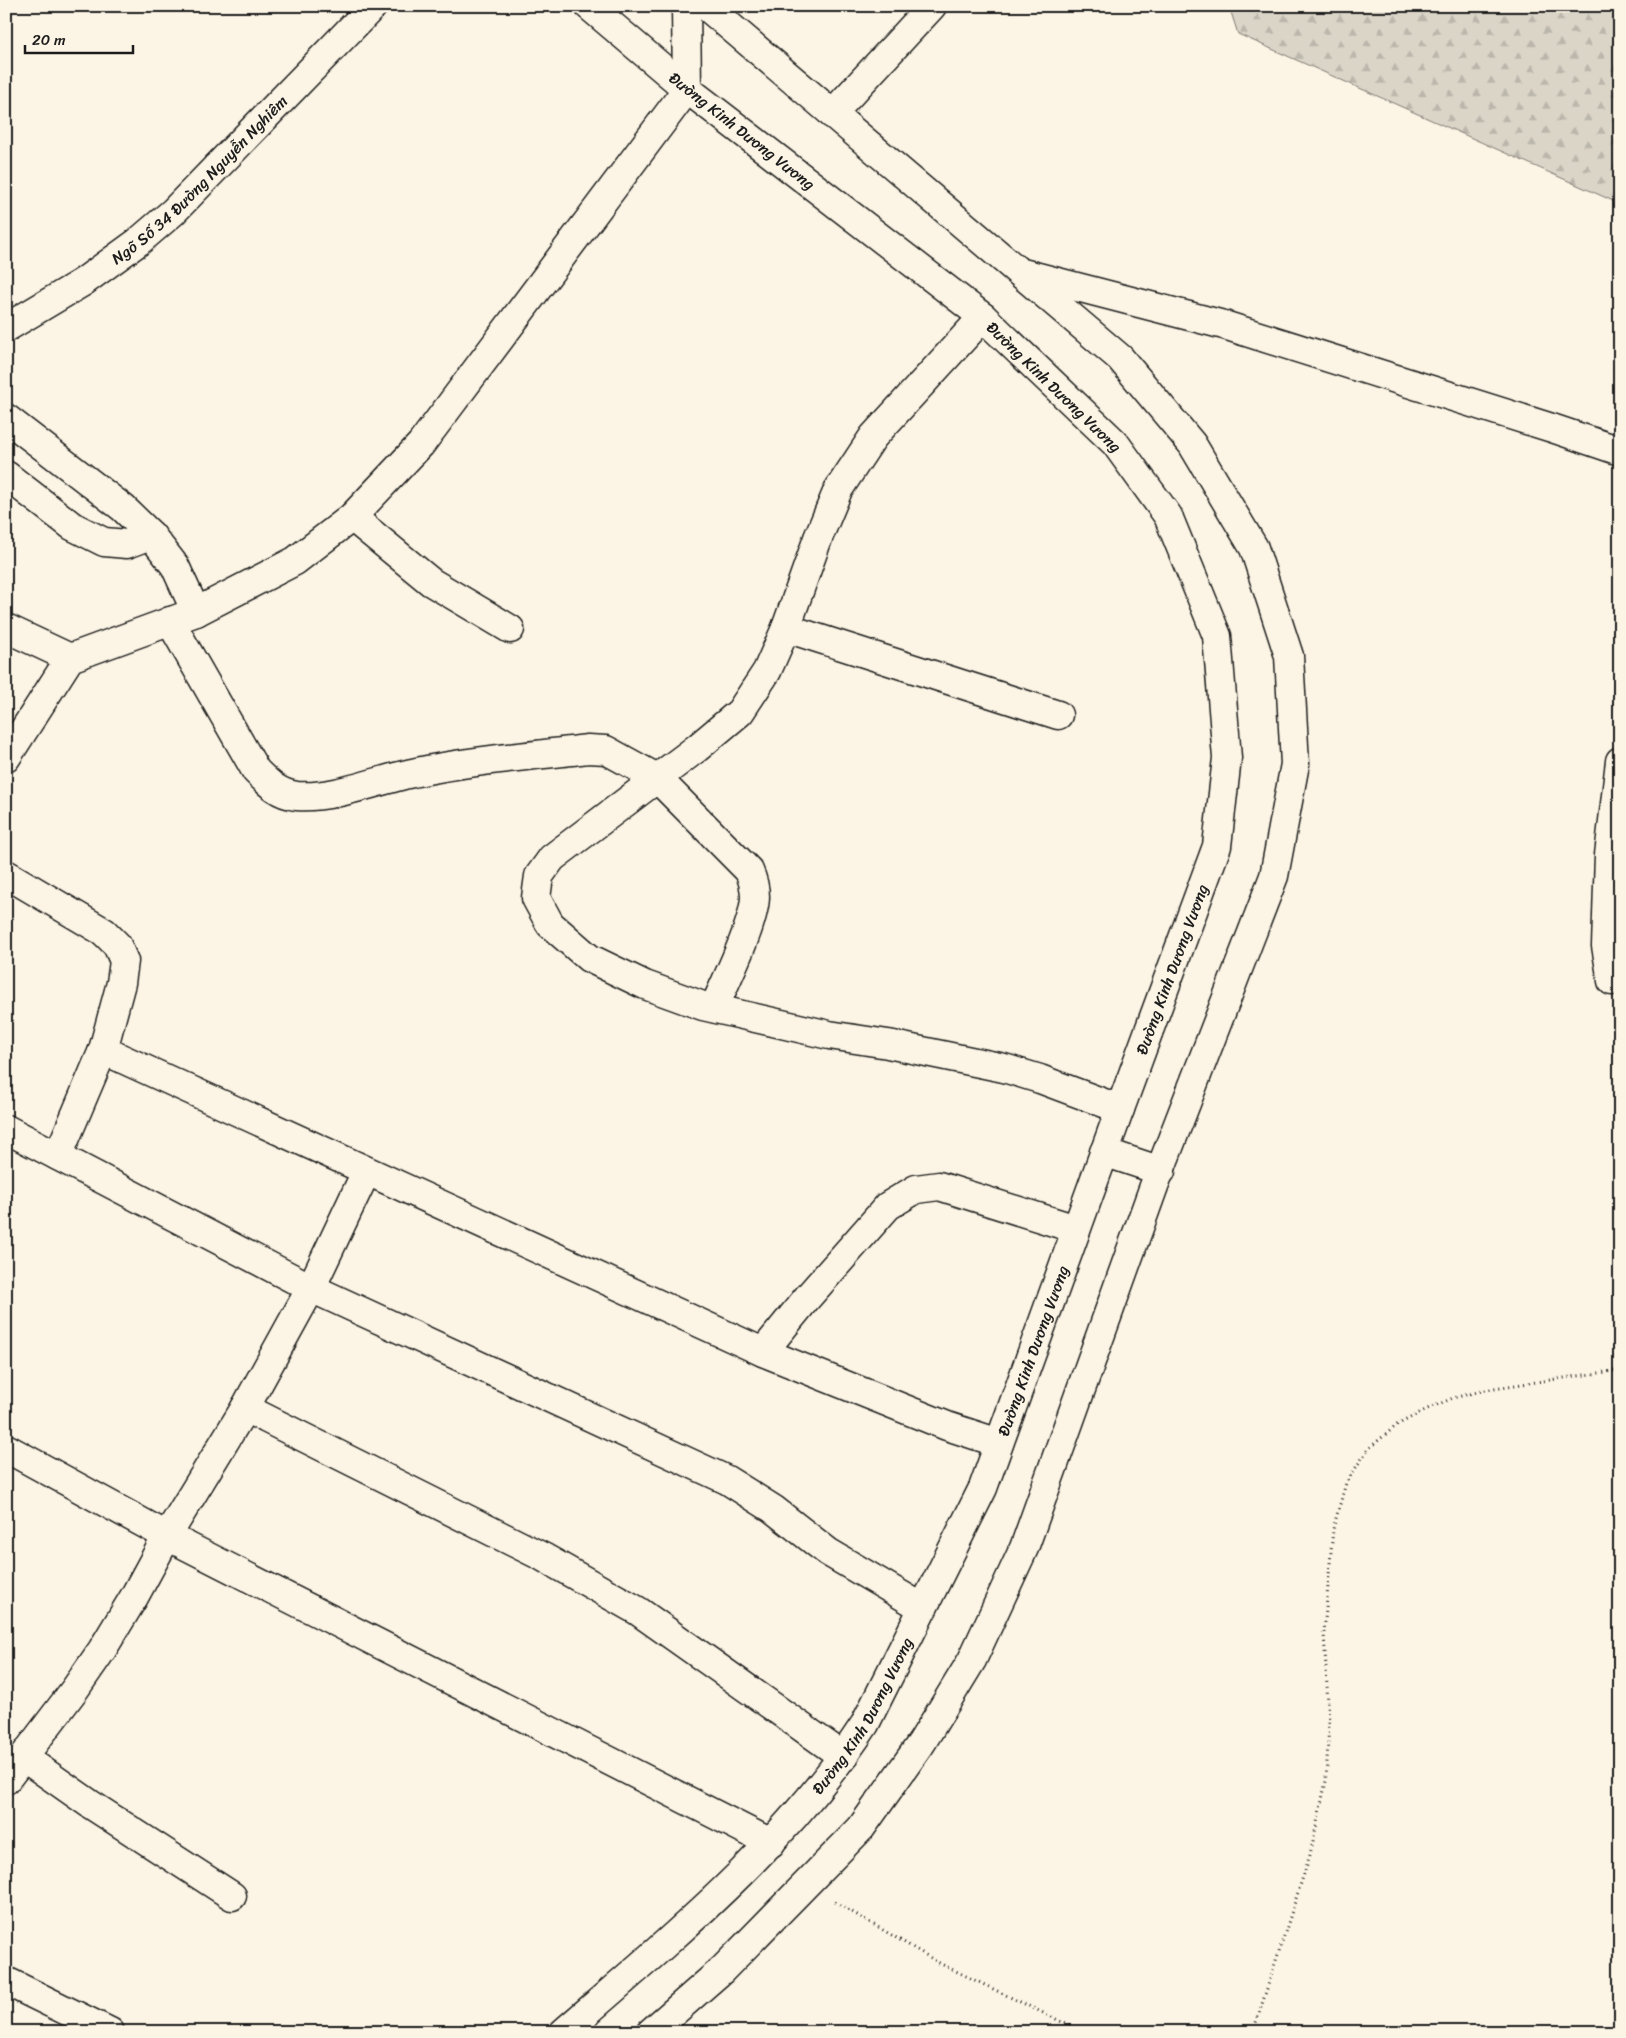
<svg xmlns="http://www.w3.org/2000/svg" width="1626" height="2038" font-family="Sriracha,sans-serif">
	<defs>
		<pattern id="forest-firs" width="22" height="20" patternUnits="userSpaceOnUse" patternTransform="scale(1.25)"><rect width="22" height="20" fill="#dbd5c8"/><path d="M5 1l3.5 6h-7zM16 11l3.5 6h-7z" fill="#bbb6ab"/></pattern>
	</defs>
	<rect width="100%" height="100%" fill="#fcf5e5"/>
	<filter id="ink" filterUnits="userSpaceOnUse"><feTurbulence type="fractalNoise" baseFrequency=".02" numOctaves="2"/><feDisplacementMap in="SourceGraphic" scale="10" xChannelSelector="R" yChannelSelector="G"/><feConvolveMatrix kernelMatrix="1 2 1 2 8 2 1 2 1" color-interpolation-filters="sRGB"/></filter>
	<g filter="url(#ink)">
		<path fill="url(#forest-firs)" stroke="#7c7872" d="M 1229,6 L 1620,6 L 1620,204 L 1238,34 Z"/>
		<g fill="none" stroke-linecap="round" stroke-linejoin="round">
			<defs>
				<g id="minor">
					<path d="M 832,114 L 932,6"/>
					<path d="M 1019,272 L 1224,325 L 1552,428 L 1620,451"/>
					<path d="M 983,317 L 873,437 L 838,490 L 818,538 L 786,628 L 767,671 L 740,712 L 697,748 L 552,858 L 539,876 L 536,898 L 550,924 L 589,958 L 645,985 L 703,1006 L 829,1035 L 888,1044 L 1004,1068 L 1040,1079 L 1120,1109"/>
					<path id="s1" d="M 6,328 L 83,282 L 138,242 L 173,212 L 373,6"/>
					<path d="M 6,418 L 123,508 L 151,535 L 175,566 L 196,612"/>
					<path d="M 6,475 L 72,526 L 104,542 L 127,544 L 151,535"/>
					<path d="M 352,517 L 431,582 L 510,629"/>
					<path d="M 170,621 L 256,771 C 269,784 279,794 297,796 C 334,799 381,779 417,772 C 473,760 531,756 588,749 L 606,750 L 657,778 L 749,871 C 753,880 755,887 755,897 C 754,925 726,980 714,1008"/>
					<path d="M 6,628 L 70,658"/>
					<path d="M 786,628 L 1058,715"/>
					<path d="M 6,758 L 70,658 L 196,612 L 295,561 L 352,517 L 421,444 L 687,89"/>
					<path d="M 6,874 L 104,932 L 117,945 L 124,961 L 121,983 L 103,1050 L 58,1156"/>
					<path d="M 1612,981 L 1606,946 L 1609,855 L 1620,761"/>
					<path d="M 103,1050 L 763,1352 L 947,1426 L 999,1443"/>
					<path d="M 6,1129 L 311,1288 L 727,1480 L 773,1509 L 828,1552 L 923,1608"/>
					<path d="M 763,1352 L 807,1298 L 888,1206 L 916,1189 L 939,1186 L 1076,1229"/>
					<path d="M 245,1408 L 543,1557 L 638,1611 L 844,1757"/>
					<path d="M 6,1448 L 167,1536 L 771,1843"/>
					<path d="M 23,1757 L 90,1804 L 232,1896"/>
					<path d="M 6,1780 L 75,1689 L 102,1650 L 134,1597 L 167,1536 L 245,1408 L 311,1288 L 366,1172"/>
					<path d="M 6,1981 L 110,2032"/>
				</g>
				<g id="secondary">
					<path d="M 686,6 L 687,89"/>
					<path d="M 1104,1152 L 1161,1171"/>
				</g>
				<g id="trunk">
					<path id="s2" d="M 564,2032 C 673,1937 785,1846 865,1724 L 983,1488 L 1120,1109 L 1217,846 L 1227,758 L 1217,636 L 1168,516 L 1115,443 L 983,317 L 687,89 L 589,6"/>
					<path d="M 651,2032 L 722,1970 L 861,1828 L 922,1742 L 972,1660 L 1024,1548 L 1154,1186 L 1274,876 L 1295,764 L 1289,656 L 1254,548 L 1192,444 L 1120,358 L 706,6"/>
				</g>
			</defs>
			<use href="#minor" stroke="#1c1c1c" stroke-width="31"/>
			<use href="#secondary" stroke="#1c1c1c" stroke-width="31"/>
			<use href="#trunk" stroke="#1c1c1c" stroke-width="31"/>
			<g stroke="#1c1c1c" stroke-width="3" stroke-dasharray="1 4" stroke-linecap="butt">
				<path d="M 835,1902 L 941,1964 L 1083,2032"/>
				<path d="M 1253,2032 L 1310,1855 L 1326,1781 L 1329,1722 L 1324,1632 L 1333,1529 L 1346,1483 L 1368,1449 L 1397,1425 L 1425,1410 L 1453,1398 L 1494,1388 L 1620,1370"/>
			</g>
			<use href="#minor" stroke="#fcf5e5" stroke-width="28"/>
			<use href="#secondary" stroke="#fcf5e5" stroke-width="28"/>
			<use href="#trunk" stroke="#fcf5e5" stroke-width="28"/>
		</g>
	</g>
	<g text-anchor="middle" dominant-baseline="central" stroke-width="4.5" stroke-linejoin="round" paint-order="stroke">
		<g font-size="16" fill="#1c1c1c" stroke="#fcf5e5">
			<text transform="translate(742 131) rotate(38)">Đường Kinh Dương Vương</text>
			<text stroke="none"><textPath href="#s1" startOffset="245">Ngõ Số 34 Đường Nguyễn Nghiêm</textPath></text>
			<text transform="translate(1054 387) rotate(44)">Đường Kinh Dương Vương</text>
			<text stroke="none"><textPath href="#s2" startOffset="1248">Đường Kinh Dương Vương</textPath></text>
			<text stroke="none"><textPath href="#s2" startOffset="842">Đường Kinh Dương Vương</textPath></text>
			<text stroke="none"><textPath href="#s2" startOffset="438">Đường Kinh Dương Vương</textPath></text>
		</g>
	</g>
	<rect width="1626" height="2038" fill="none" stroke="#fcf5e5" stroke-width="25"/>
	<rect x="12" y="12" width="1601" height="2013" fill="none" stroke="#1c1c1c" stroke-width="2" filter="url(#ink)"/>
	<path d="M25 45v8h108v-8" fill="none" stroke="#1c1c1c" stroke-width="2.5"/>
	<text x="32" y="45" font-size="15" fill="#1c1c1c" stroke="#fcf5e5" stroke-width="4" paint-order="stroke">20 m</text>
</svg>
